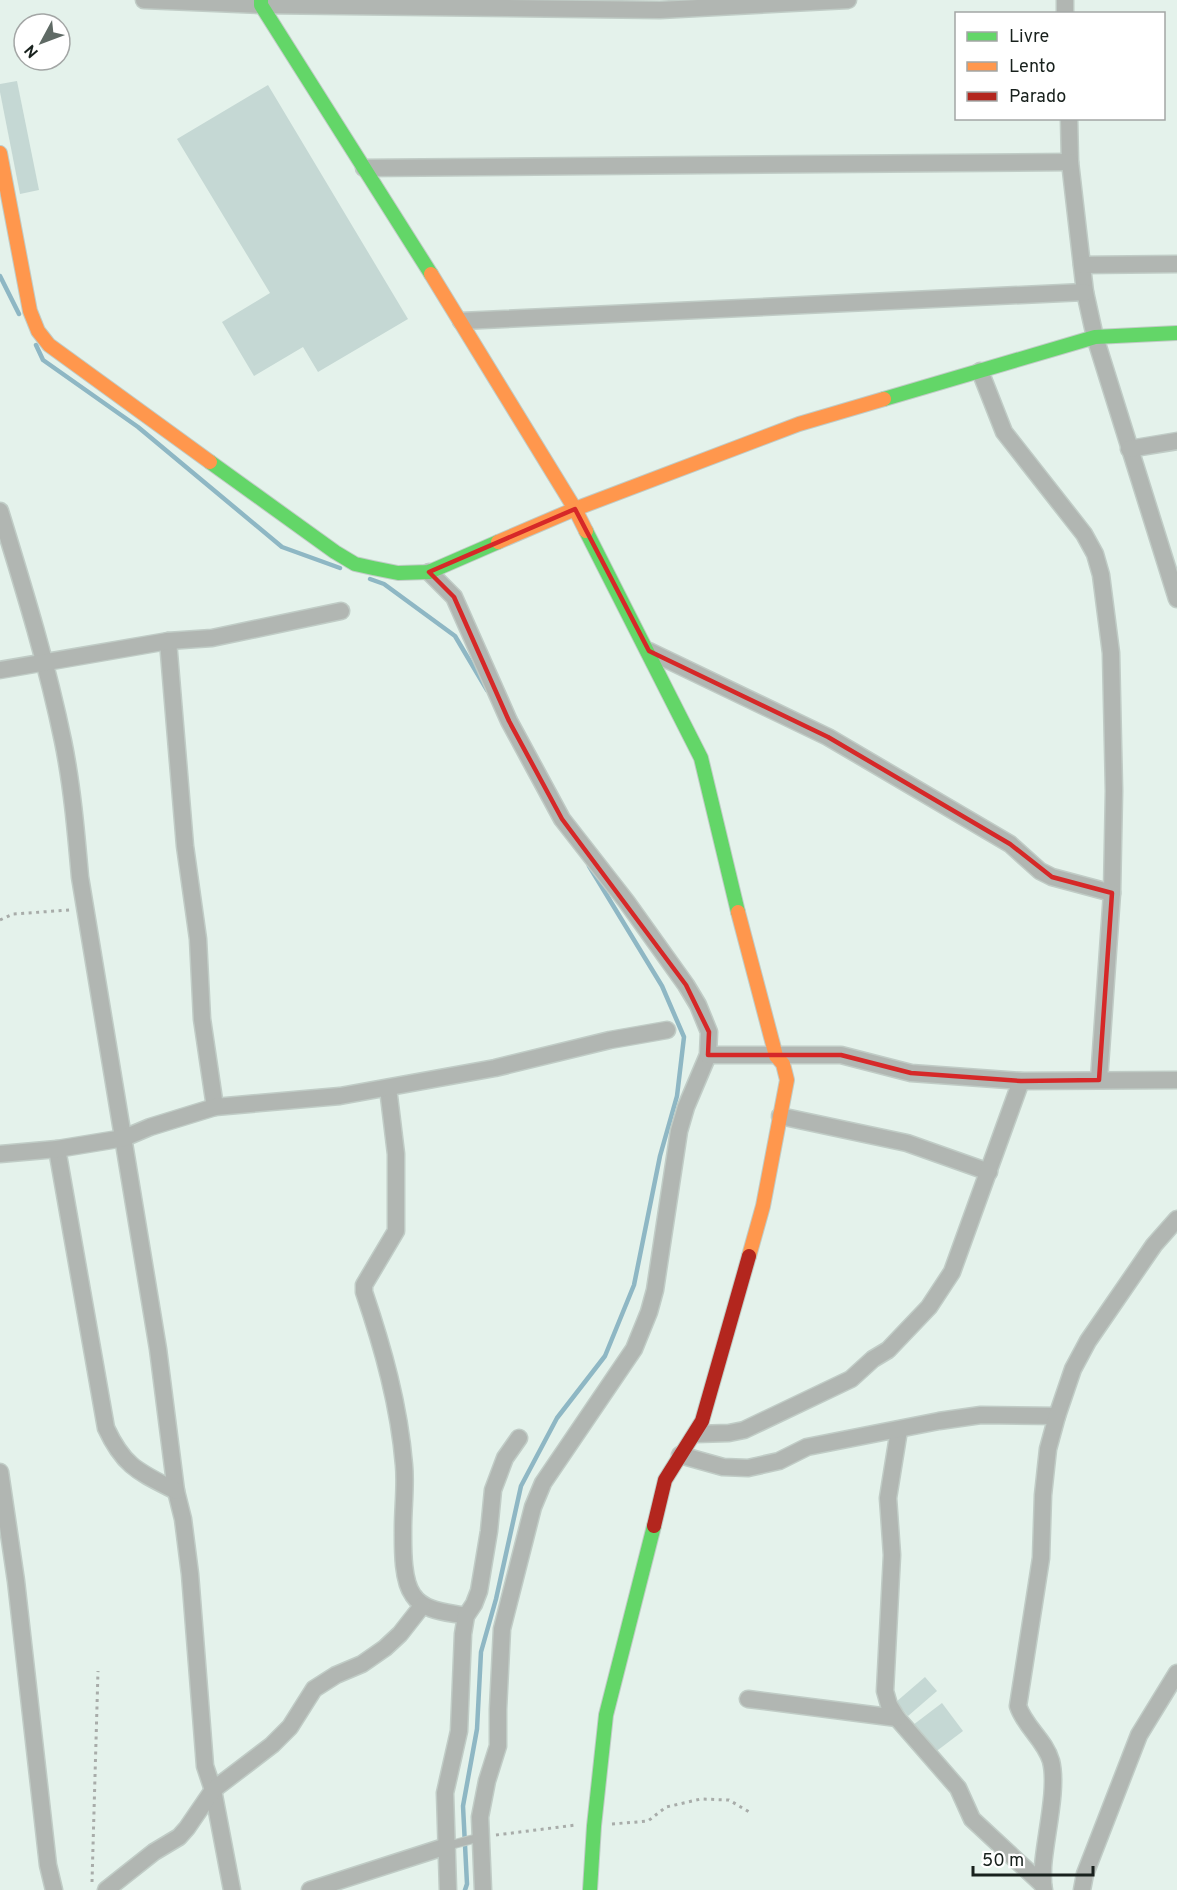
<svg xmlns="http://www.w3.org/2000/svg" width="1177" height="1890" font-family="Overpass,sans-serif">
	<rect width="100%" height="100%" fill="#e4f2eb"/>
	<g fill="none" stroke-linecap="round" stroke-linejoin="round">
		<g stroke="#8eb7c4" stroke-width="4.5">
			<path d="M 0,276 L 19,314"/>
			<path d="M 36,345 L 43,360 L 138,427 L 282,547 L 340,568"/>
			<path d="M 370,579 L 384,584 L 455,636 L 487,690"/>
			<path d="M 465,1890 L 467,1884 L 463,1806 L 477,1729 L 481,1652 L 496,1599 L 521,1486 L 557,1418 L 605,1356 L 634,1285 L 660,1156 L 677,1096 L 684,1037 L 662,986 L 589,866"/>
		</g>
	</g>
	<g fill="#c5d8d4">
		<path d="M 17,81 L 39,190 L 20,194 L 0,92 L 0,84 Z"/>
		<path d="M 268,85 L 408,319 L 318,372 L 303,347 L 254,376 L 222,322 L 270,293 L 177,139 Z"/>
		<path d="M 925,1677 L 937,1691 L 908,1716 L 896,1702 Z"/>
		<path d="M 942,1703 L 963,1731 L 934,1753 L 913,1725 Z"/>
	</g>
	<g fill="none" stroke-linecap="round" stroke-linejoin="round">
		<defs>
			<path id="lane" d="M 447,1846 L 481,1837"/>
			<g id="street">
				<path d="M 144,0 L 261,5 L 660,10 L 848,0"/>
				<path d="M 1065,0 L 1065,14"/>
				<path d="M 1069,118 L 1070,162 L 1085,292 L 1095,337 L 1177,599"/>
				<path d="M 364,168 L 1070,162"/>
				<path d="M 1082,265 L 1177,264"/>
				<path d="M 461,321 L 1085,292"/>
				<path d="M 980,371 L 1004,432 L 1084,534 L 1095,554 L 1101,575 L 1111,653 L 1114,791 L 1112,893 L 1099,1080"/>
				<path d="M 1129,449 L 1177,441"/>
				<path d="M 0,511 C 23,586 47,663 63,741 C 72,785 76,831 80,877 L 158,1349 L 176,1491 L 183,1519 L 190,1574 L 205,1766 L 213,1790 L 232,1890"/>
				<path d="M 429,572 L 454,597 L 509,721 L 562,819 L 626,901 L 686,985 L 698,1005 L 709,1032 L 708,1055 L 686,1107 L 679,1131 L 655,1290 L 649,1312 L 634,1349 L 543,1483 L 533,1507 L 502,1629 L 498,1709 L 498,1746 L 487,1781 L 480,1817 L 483,1890"/>
				<path d="M 168,641 L 185,846 L 198,939 L 202,1019 L 215,1107"/>
				<path d="M 649,651 L 828,737 L 1010,844 L 1040,871 L 1052,877 L 1112,893"/>
				<path d="M 0,670 L 168,641 L 212,638 L 341,611"/>
				<path d="M 708,1055 L 841,1055 L 911,1073 L 1021,1081 L 1177,1080"/>
				<path d="M 388,1088 L 396,1154 L 396,1231 L 364,1285 L 364,1292 C 383,1348 399,1405 404,1465 C 406,1485 403,1507 403,1528 C 403,1547 402,1580 413,1595 C 424,1612 448,1612 466,1616"/>
				<path d="M 780,1116 L 907,1143 L 989,1172"/>
				<path d="M 57,1149 L 106,1428 C 124,1467 139,1472 176,1491"/>
				<path d="M 0,1154 L 57,1149 L 124,1138 L 150,1127 L 215,1107 L 340,1096 L 495,1068 L 610,1040 L 667,1030"/>
				<path d="M 899,1430 L 888,1498 L 892,1555 L 885,1691 L 889,1705 L 897,1718 L 958,1788 L 972,1819 L 1043,1885"/>
				<path d="M 696,1434 L 729,1433 L 744,1430 L 851,1379 L 873,1359 L 888,1350 L 929,1307 L 952,1272 L 1021,1081"/>
				<path d="M 680,1455 L 723,1467 L 748,1468 L 779,1461 L 807,1447 L 939,1421 L 981,1415 L 1057,1416"/>
				<path d="M 0,1472 L 16,1581 L 48,1865 L 54,1890"/>
				<path d="M 748,1699 L 897,1718"/>
				<path d="M 106,1890 L 154,1852 L 179,1837 L 187,1828 L 213,1790 L 272,1745 L 290,1727 L 314,1689 L 336,1675 L 362,1664 L 385,1648 L 400,1634 L 422,1606"/>
				<path d="M 310,1890 L 447,1846"/>
				<path d="M 448,1890 L 445,1793 L 459,1731 L 463,1634 L 466,1616 L 474,1604 L 479,1591 L 489,1531 L 493,1490 L 505,1458 L 519,1438"/>
				<path d="M 1044,1890 C 1042,1882 1043,1875 1043,1867 C 1045,1837 1058,1788 1051,1761 C 1045,1740 1025,1727 1018,1706 L 1041,1558 L 1043,1495 L 1048,1449 L 1057,1416 L 1073,1369 L 1088,1341 L 1154,1245 L 1177,1219"/>
				<path d="M 1082,1890 L 1085,1874 L 1139,1735 L 1177,1673"/>
			</g>
			<g id="fast">
				<path d="M 261,0 L 261,5 L 431,274"/>
				<path d="M 884,399 L 1095,337 L 1177,333"/>
				<path d="M 210,462 L 335,552 L 355,564 L 373,568 L 398,573 L 429,572 L 498,542"/>
				<path d="M 586,531 L 701,758 L 738,912"/>
				<path d="M 590,1890 L 594,1826 L 606,1715 L 654,1526"/>
			</g>
			<g id="slow">
				<path d="M 0,153 L 30,311 L 38,331 L 49,345 L 210,462"/>
				<path d="M 431,274 L 575,509 L 586,531"/>
				<path d="M 498,542 L 575,509 L 799,424 L 884,399"/>
				<path d="M 738,912 L 776,1056 L 783,1064 L 787,1080 L 763,1206 L 749,1256"/>
			</g>
			<path id="jam" d="M 654,1526 L 665,1480 L 702,1421 L 749,1256"/>
		</defs>
		<use href="#lane" stroke="#c0ccc6" stroke-width="10"/>
		<use href="#street" stroke="#c0ccc6" stroke-width="19"/>
		<use href="#fast" stroke="#c0ccc6" stroke-width="16"/>
		<use href="#slow" stroke="#c0ccc6" stroke-width="16"/>
		<use href="#jam" stroke="#c0ccc6" stroke-width="16"/>
		<g stroke="#a8aca9" stroke-width="3" stroke-dasharray="3 4.5" stroke-linecap="butt">
			<path d="M 0,920 L 13,914 L 70,910"/>
			<path d="M 612,1824 L 648,1821 L 666,1807 L 701,1799 L 729,1800 L 751,1813"/>
			<path d="M 496,1835 L 576,1825"/>
			<path d="M 92,1882 L 98,1671"/>
		</g>
		<use href="#lane" stroke="#b1b6b2" stroke-width="8"/>
		<use href="#street" stroke="#b1b6b2" stroke-width="16"/>
		<use href="#fast" stroke="#63d668" stroke-width="14"/>
		<use href="#slow" stroke="#ff974d" stroke-width="14"/>
		<use href="#jam" stroke="#b3261e" stroke-width="14"/>
	</g>
	<path fill="none" stroke="#d62828" stroke-width="4.5" stroke-linejoin="round" d="M 575,509 L 649,651 L 828,737 L 1010,844 L 1052,877 L 1112,893 L 1099,1080 L 1021,1081 L 911,1073 L 841,1055 L 708,1055 L 709,1032 L 686,985 L 562,819 L 509,721 L 454,597 L 429,572 Z"/>
	<rect x="955" y="12" width="210" height="108" fill="#ffffff" stroke="#a3a6a5" stroke-width="1.5"/>
	<rect x="967" y="32" width="30" height="9" fill="#63d668" stroke="#a3a6a5" stroke-width="1.5"/>
	<text x="1009" y="42" font-size="18" fill="#18211d">Livre</text>
	<rect x="967" y="62" width="30" height="9" fill="#ff974d" stroke="#a3a6a5" stroke-width="1.5"/>
	<text x="1009" y="72" font-size="18" fill="#18211d">Lento</text>
	<rect x="967" y="92" width="30" height="9" fill="#b3261e" stroke="#a3a6a5" stroke-width="1.5"/>
	<text x="1009" y="102" font-size="18" fill="#18211d">Parado</text>
	<g transform="translate(42 42) rotate(229)"><circle r="28" fill="#ffffff" stroke="#a3a6a5" stroke-width="1.5"/>
	<path d="M0-4.5L10 22L0 15L-10 22Z" fill="#5f6a65"/>
	<text y="-9" font-size="16" font-weight="bold" text-anchor="middle" fill="#18211d">N</text>
	</g>
	<path d="M973 1866v9h120v-9" fill="none" stroke="#18211d" stroke-width="3"/>
	<text x="982" y="1866" font-size="18" fill="#18211d" stroke="#ffffff" stroke-width="4.5" paint-order="stroke">50 m</text>
</svg>
